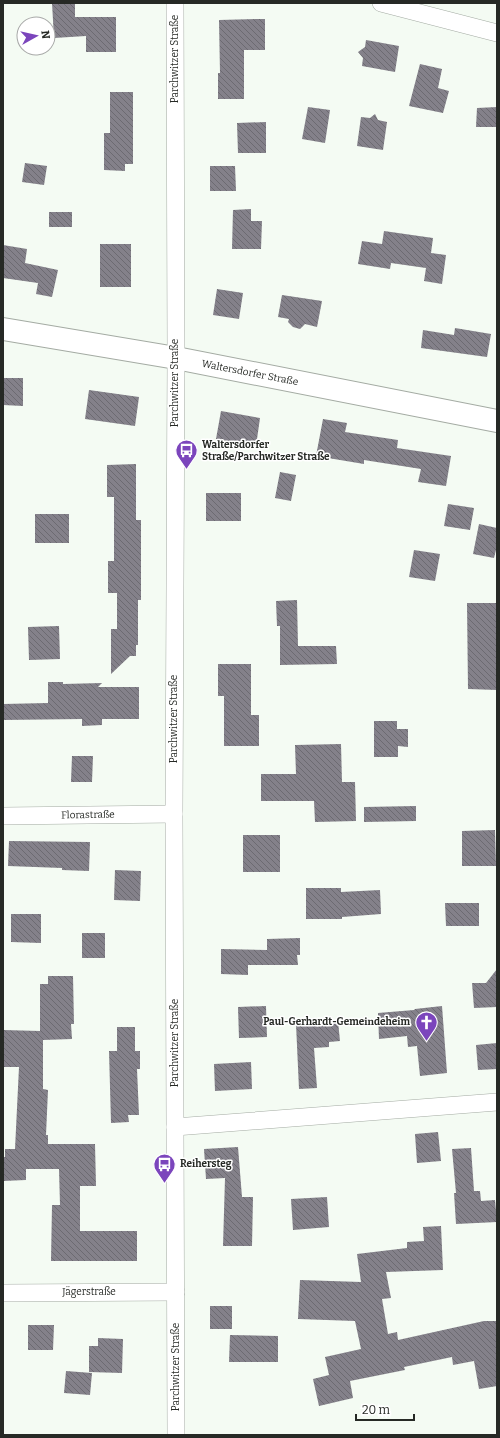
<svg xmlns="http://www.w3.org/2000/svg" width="500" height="1438" font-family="Bitter,serif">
	<defs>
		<pattern id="building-back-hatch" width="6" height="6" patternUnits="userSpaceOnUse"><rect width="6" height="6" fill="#84818a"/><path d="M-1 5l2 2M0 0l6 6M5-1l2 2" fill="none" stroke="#6c6a71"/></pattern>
	</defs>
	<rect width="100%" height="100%" fill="#f4fbf3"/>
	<g fill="url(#building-back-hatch)">
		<path d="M 52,3 L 75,3 L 75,17 L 116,17 L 116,52 L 86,52 L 86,36 L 54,38 Z"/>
		<path d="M 256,19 L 265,19 L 265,50 L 244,50 L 244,99 L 218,99 L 218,73 L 220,73 L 219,20 Z"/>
		<path d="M 366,40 L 399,46 L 395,72 L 362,66 L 363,58 L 358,52 L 365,47 Z"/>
		<path d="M 420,64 L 442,69 L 438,88 L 449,91 L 443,113 L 409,106 Z"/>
		<path d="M 110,92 L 133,92 L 133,164 L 125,164 L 125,171 L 104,170 L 104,133 L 110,133 Z"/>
		<path d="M 308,107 L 330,110 L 325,143 L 302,139 Z"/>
		<path d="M 497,107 L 497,127 L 476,127 L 477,108 Z"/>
		<path d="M 375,114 L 378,120 L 387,122 L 383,150 L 357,146 L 361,117 L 370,118 Z"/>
		<path d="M 266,122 L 266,153 L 238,153 L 237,123 Z"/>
		<path d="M 25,163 L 47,166 L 44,185 L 22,182 Z"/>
		<path d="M 210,166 L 235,166 L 236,191 L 210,191 Z"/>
		<path d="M 251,209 L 251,221 L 262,221 L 261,249 L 232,249 L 233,210 Z"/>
		<rect x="49" y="212" width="23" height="15"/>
		<path d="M 384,231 L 433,238 L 431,253 L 446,255 L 442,284 L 424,281 L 426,268 L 391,263 L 390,269 L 358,264 L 362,241 L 382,244 Z"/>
		<rect x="100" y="244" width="31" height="43"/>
		<path d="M 3,245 L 27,249 L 25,263 L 58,270 L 52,297 L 36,294 L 38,283 L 3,278 Z"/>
		<path d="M 217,289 L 243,293 L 239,319 L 213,315 Z"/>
		<path d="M 282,295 L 322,301 L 317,327 L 305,324 L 300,329 L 293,327 L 288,322 L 289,319 L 278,317 Z"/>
		<path d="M 455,328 L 491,334 L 487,357 L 421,348 L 423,330 L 454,335 Z"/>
		<path d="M 3,378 L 23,378 L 23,406 L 3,405 Z"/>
		<path d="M 89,390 L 139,397 L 135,426 L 85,419 Z"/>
		<path d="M 221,411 L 260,418 L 256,446 L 216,439 Z"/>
		<path d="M 323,419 L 347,423 L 345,432 L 398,440 L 397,448 L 451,456 L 446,486 L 418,482 L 421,469 L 364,460 L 364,464 L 316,456 Z"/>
		<path d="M 136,464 L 136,520 L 141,520 L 141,600 L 138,600 L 138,645 L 136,645 L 136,656 L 130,656 L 111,674 L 111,629 L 117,629 L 117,593 L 108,593 L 108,561 L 114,561 L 114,497 L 107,497 L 107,465 Z"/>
		<path d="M 280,472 L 296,475 L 291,501 L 275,498 Z"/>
		<rect x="206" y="493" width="35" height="28"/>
		<path d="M 448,504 L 474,508 L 470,530 L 444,526 Z"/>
		<rect x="35" y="514" width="34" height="29"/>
		<path d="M 479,524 L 497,528 L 497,546 L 494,558 L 473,554 Z"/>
		<path d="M 414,550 L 440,554 L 435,581 L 409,577 Z"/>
		<path d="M 297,600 L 298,646 L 336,646 L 337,664 L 280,665 L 280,626 L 277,626 L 276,601 Z"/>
		<path d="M 467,603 L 497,603 L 497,690 L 468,689 Z"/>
		<path d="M 59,626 L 60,659 L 29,660 L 28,627 Z"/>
		<path d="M 218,664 L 251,664 L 251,715 L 259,715 L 259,746 L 224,746 L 224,696 L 218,696 Z"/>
		<path d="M 48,682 L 63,682 L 63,684 L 102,683 L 98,687 L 139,687 L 139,719 L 102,719 L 102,725 L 82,726 L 82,719 L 3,720 L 3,704 L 48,703 Z"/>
		<path d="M 374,721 L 397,721 L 397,729 L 408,729 L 408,747 L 398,746 L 398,757 L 374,757 Z"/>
		<path d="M 341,744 L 342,782 L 355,782 L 356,821 L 315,822 L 314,801 L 261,801 L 261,774 L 296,774 L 295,745 Z"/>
		<path d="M 72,756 L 93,756 L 92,782 L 71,782 Z"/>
		<path d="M 416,806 L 416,821 L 364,822 L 364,807 Z"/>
		<path d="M 495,830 L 496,866 L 462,866 L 462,831 Z"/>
		<rect x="243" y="835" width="37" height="37"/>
		<path d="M 9,841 L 90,842 L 89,871 L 62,870 L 62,868 L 8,866 Z"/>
		<path d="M 115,870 L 141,871 L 140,901 L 114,900 Z"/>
		<path d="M 306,888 L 341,888 L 341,892 L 380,890 L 381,914 L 342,917 L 342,919 L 306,919 Z"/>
		<path d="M 445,903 L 479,903 L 479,926 L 446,926 Z"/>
		<path d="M 11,914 L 41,914 L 41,943 L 11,942 Z"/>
		<rect x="82" y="933" width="23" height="25"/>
		<path d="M 300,938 L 300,955 L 297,955 L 298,965 L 248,965 L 248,975 L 221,974 L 221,949 L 267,950 L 267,939 Z"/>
		<path d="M 497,969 L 497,1007 L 474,1008 L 472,983 L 486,983 Z"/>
		<path d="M 48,976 L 73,976 L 74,1024 L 71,1024 L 72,1039 L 43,1040 L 43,1089 L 48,1090 L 46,1135 L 48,1135 L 48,1144 L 95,1144 L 96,1186 L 80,1186 L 80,1231 L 137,1231 L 137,1261 L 51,1261 L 52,1205 L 60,1205 L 59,1169 L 26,1169 L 26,1180 L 3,1181 L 3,1157 L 5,1157 L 5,1149 L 15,1149 L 19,1067 L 3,1067 L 3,1030 L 40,1031 L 40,984 L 48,984 Z"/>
		<path d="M 266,1006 L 267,1037 L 239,1038 L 238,1007 Z"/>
		<path d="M 442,1006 L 447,1073 L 420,1076 L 417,1046 L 408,1047 L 407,1036 L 379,1039 L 378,1013 L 414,1010 L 415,1009 Z"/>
		<path d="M 338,1021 L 340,1041 L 329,1042 L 329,1047 L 314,1048 L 317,1088 L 299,1089 L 296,1024 Z"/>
		<path d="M 117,1027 L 135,1027 L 135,1051 L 140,1051 L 140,1069 L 137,1069 L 139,1115 L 128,1115 L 129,1122 L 111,1123 L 109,1051 L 117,1051 Z"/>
		<path d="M 497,1043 L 497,1069 L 478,1070 L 476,1045 Z"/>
		<path d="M 251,1062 L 252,1089 L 215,1091 L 214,1064 Z"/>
		<path d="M 438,1132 L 441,1161 L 417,1163 L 415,1134 Z"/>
		<path d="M 238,1147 L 242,1197 L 253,1197 L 252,1246 L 223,1246 L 225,1178 L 206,1179 L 204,1149 Z"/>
		<path d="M 471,1148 L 474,1191 L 480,1191 L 481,1201 L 495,1200 L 497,1222 L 456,1224 L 454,1193 L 456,1193 L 452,1149 Z"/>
		<path d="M 327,1197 L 329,1227 L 293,1230 L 291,1199 Z"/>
		<path d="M 441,1226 L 443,1270 L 386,1272 L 391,1298 L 382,1299 L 388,1334 L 397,1332 L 398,1340 L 484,1321 L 497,1321 L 497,1386 L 479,1389 L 474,1361 L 453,1365 L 452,1357 L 404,1367 L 405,1370 L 350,1381 L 353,1398 L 319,1406 L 313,1379 L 329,1375 L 325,1357 L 361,1349 L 355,1321 L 298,1319 L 300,1280 L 361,1282 L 357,1254 L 407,1248 L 407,1242 L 424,1241 L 423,1227 Z"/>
		<rect x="210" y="1306" width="22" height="23"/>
		<path d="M 28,1325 L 54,1325 L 53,1350 L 28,1350 Z"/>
		<path d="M 230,1335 L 278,1336 L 278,1362 L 229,1362 Z"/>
		<path d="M 98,1338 L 123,1339 L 122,1373 L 89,1372 L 89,1346 L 98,1346 Z"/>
		<path d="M 66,1371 L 92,1373 L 90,1395 L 64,1393 Z"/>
	</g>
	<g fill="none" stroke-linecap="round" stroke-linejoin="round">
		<defs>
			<g id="street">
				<path d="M 175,3 L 176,358 L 174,814 L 176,1435"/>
				<path d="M 381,3 L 497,33"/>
				<path d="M 3,816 L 174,814"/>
				<path d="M 175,1127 L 497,1102"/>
				<path d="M 3,1293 L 176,1292"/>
			</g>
			<path id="secondary" d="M 3,329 L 176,358 L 497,421"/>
		</defs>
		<use href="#street" stroke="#a4aba3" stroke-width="18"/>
		<use href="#secondary" stroke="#a4aba3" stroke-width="24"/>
		<use href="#street" stroke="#fff" stroke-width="17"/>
		<use href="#secondary" stroke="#fff" stroke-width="22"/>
	</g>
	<defs>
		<symbol id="bus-pin" viewBox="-11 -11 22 30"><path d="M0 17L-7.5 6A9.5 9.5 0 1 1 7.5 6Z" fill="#7b45bc" stroke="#fff"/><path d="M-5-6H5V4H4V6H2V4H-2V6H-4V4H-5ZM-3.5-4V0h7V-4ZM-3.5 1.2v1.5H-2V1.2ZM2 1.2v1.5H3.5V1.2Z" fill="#fff"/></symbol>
		<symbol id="church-pin" viewBox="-11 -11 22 30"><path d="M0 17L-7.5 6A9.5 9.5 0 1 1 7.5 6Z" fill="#7b45bc" stroke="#fff"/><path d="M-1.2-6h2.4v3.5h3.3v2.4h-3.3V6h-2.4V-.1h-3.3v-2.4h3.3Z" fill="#fff"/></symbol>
	</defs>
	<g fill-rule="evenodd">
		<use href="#bus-pin" x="174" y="438" width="25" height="34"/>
		<use href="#church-pin" x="414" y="1010" width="25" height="34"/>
		<use href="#bus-pin" x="152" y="1152" width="25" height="34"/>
	</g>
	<g text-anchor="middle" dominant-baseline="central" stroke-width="3" stroke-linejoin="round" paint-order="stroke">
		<g font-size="10" fill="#262925" stroke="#fff">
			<text transform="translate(175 59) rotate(-90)">Parchwitzer Straße</text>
			<text transform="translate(250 373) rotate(11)">Waltersdorfer Straße</text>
			<text transform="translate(175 383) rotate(-90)">Parchwitzer Straße</text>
			<text transform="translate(174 719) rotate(-90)">Parchwitzer Straße</text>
			<text transform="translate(88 815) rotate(-1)">Florastraße</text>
			<text transform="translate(175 1043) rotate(-90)">Parchwitzer Straße</text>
			<text x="89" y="1292">Jägerstraße</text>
			<text transform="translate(176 1367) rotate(-90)">Parchwitzer Straße</text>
		</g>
		<g font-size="10" font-weight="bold" fill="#262925" stroke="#fff" text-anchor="start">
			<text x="202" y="445">Waltersdorfer<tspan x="202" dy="12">Straße/Parchwitzer Straße</tspan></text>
			<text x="410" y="1022" text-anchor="end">Paul-Gerhardt-Gemeindeheim</text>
			<text x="180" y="1164">Reihersteg</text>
		</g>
	</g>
	<rect width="500" height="1438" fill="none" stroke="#262925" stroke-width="8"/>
	<g transform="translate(36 36) rotate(82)"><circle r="19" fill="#ffffff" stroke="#a8a9a8"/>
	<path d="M0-3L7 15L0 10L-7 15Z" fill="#7b45bc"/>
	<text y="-6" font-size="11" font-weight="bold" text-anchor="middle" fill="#262925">N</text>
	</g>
	<path d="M356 1414v6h58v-6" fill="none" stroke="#262925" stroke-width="2"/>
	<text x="362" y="1414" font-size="12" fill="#262925" stroke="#ffffff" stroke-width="3" paint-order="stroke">20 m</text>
</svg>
